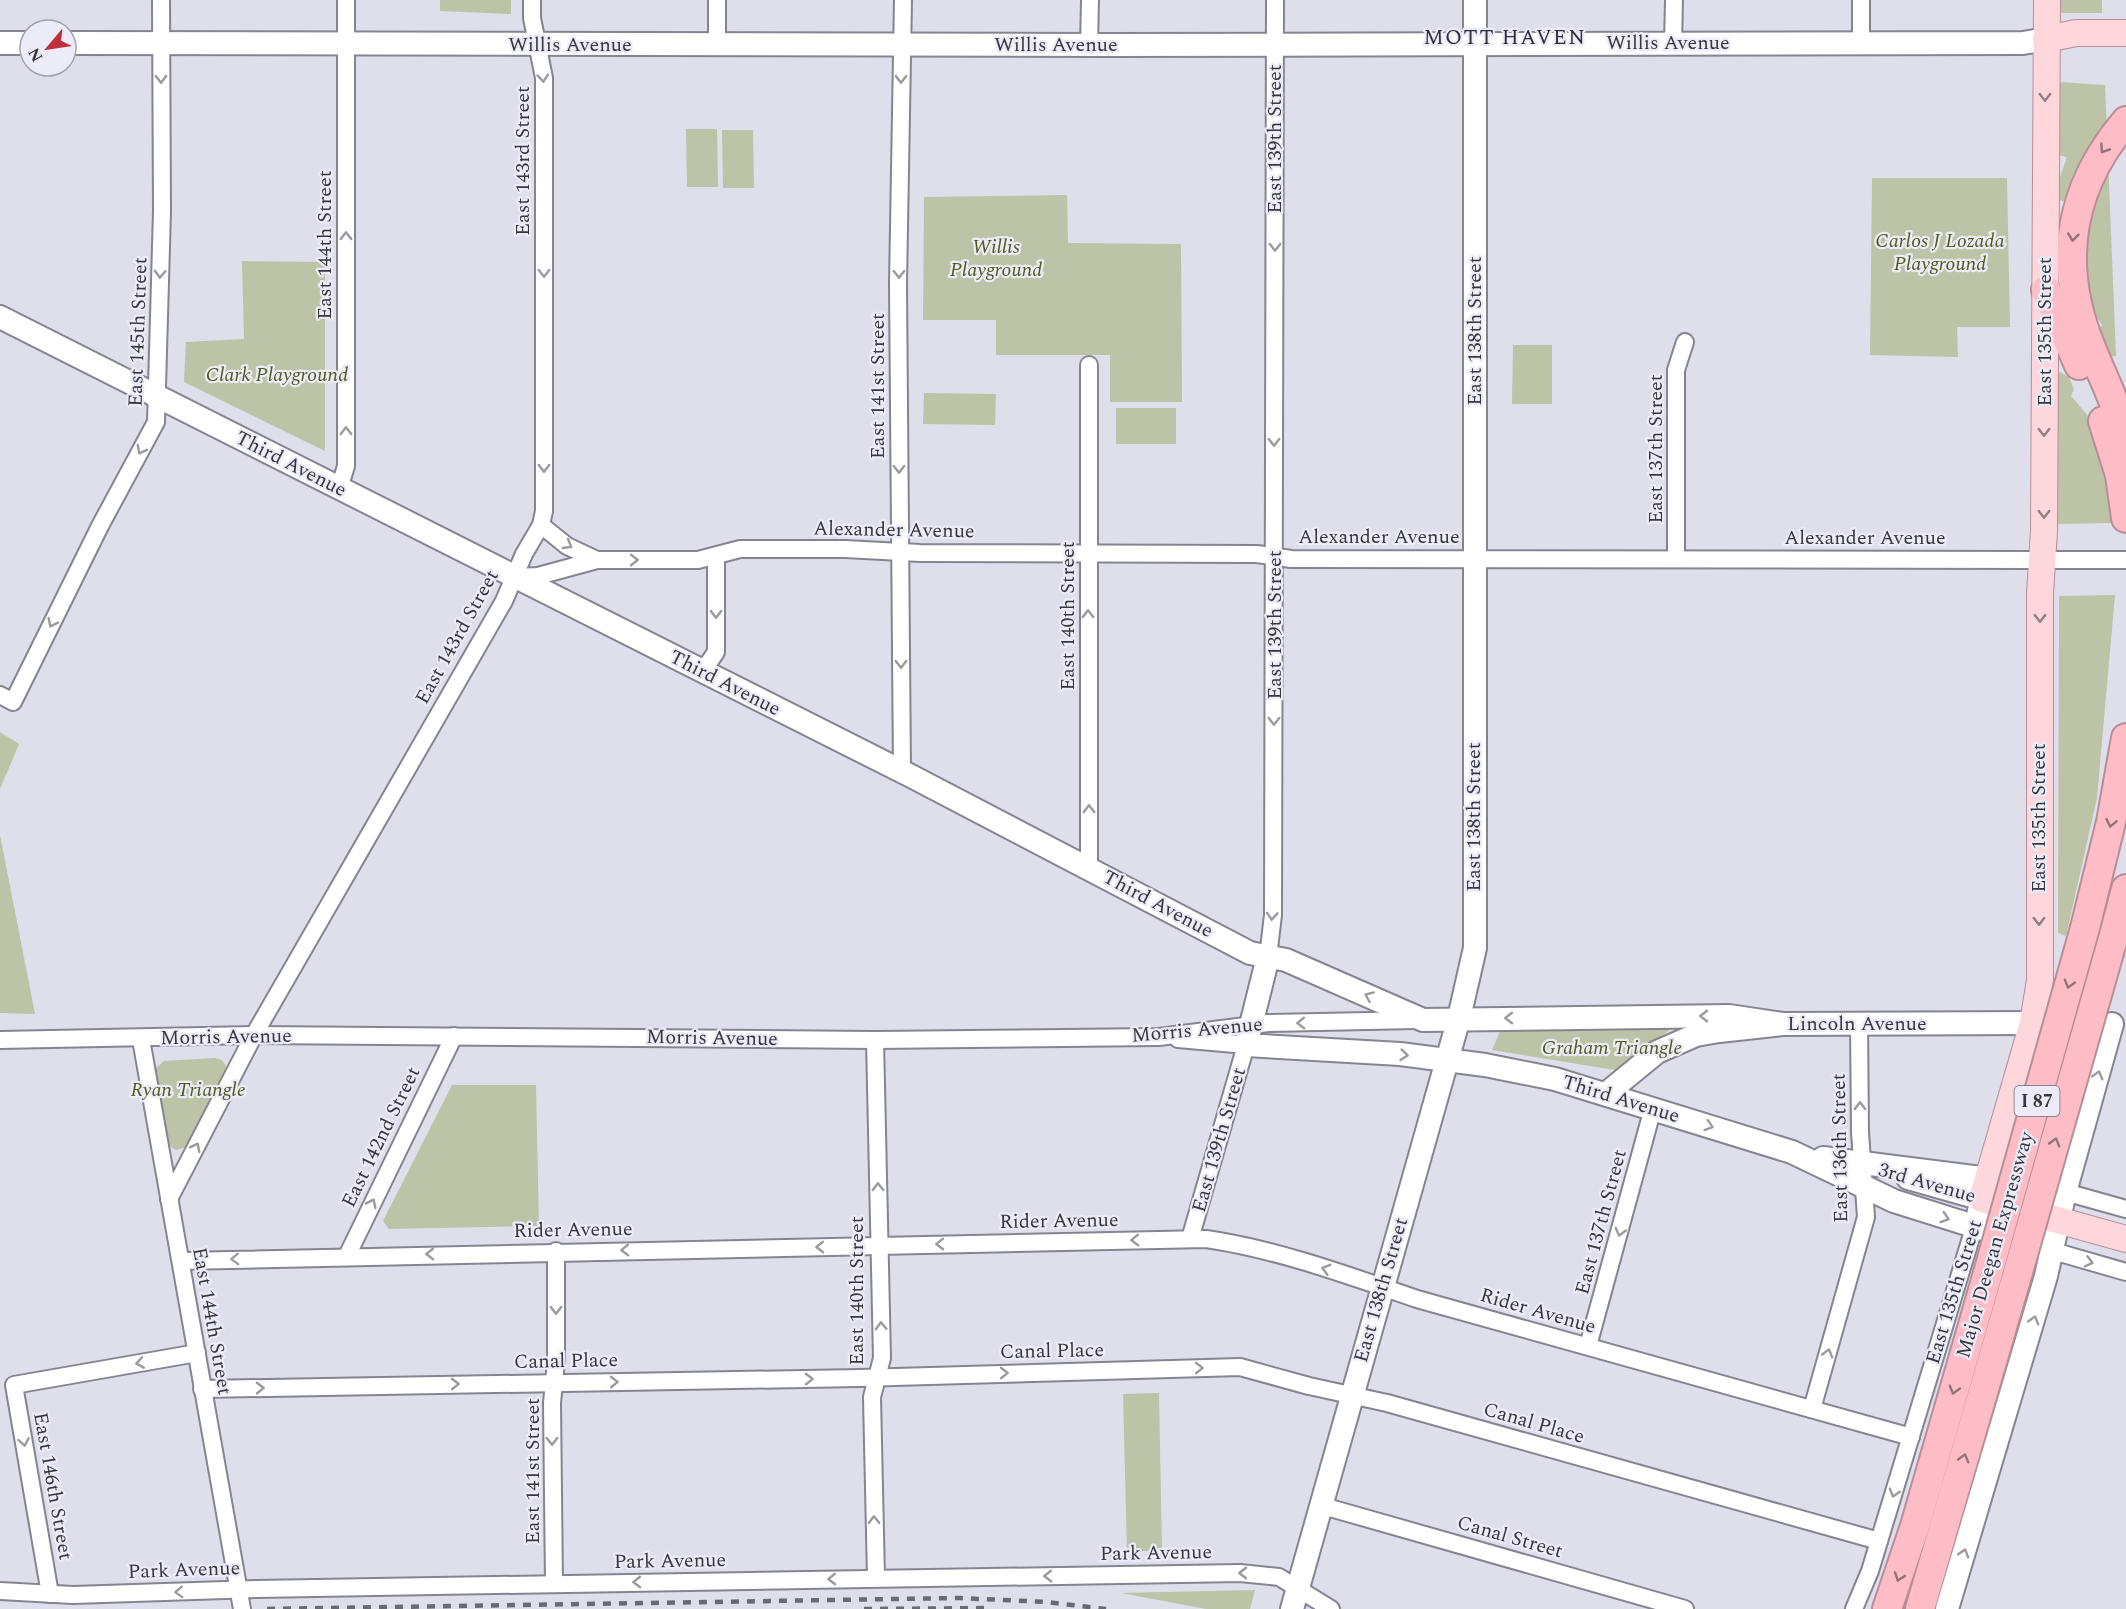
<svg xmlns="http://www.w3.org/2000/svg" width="2126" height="1609" font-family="Spectral,serif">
	<rect width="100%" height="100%" fill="#dedfeb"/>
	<g fill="#bcc3a6">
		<path d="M 440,0 L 511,0 L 511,14 L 440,11 Z"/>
		<rect x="2058" y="0" width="44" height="13"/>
		<path d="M 2059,82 L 2105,85 L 2116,356 L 2107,357 L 2097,330 L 2102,325 L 2090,306 L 2066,202 L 2059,200 L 2060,177 L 2067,157 L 2058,155 Z"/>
		<path d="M 686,129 L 717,129 L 718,187 L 687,187 Z"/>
		<path d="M 722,130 L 753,130 L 754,188 L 723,188 Z"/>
		<path d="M 1872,178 L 2007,178 L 2010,327 L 1957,327 L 1958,357 L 1870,355 Z"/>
		<path d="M 1067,195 L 1068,243 L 1181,244 L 1182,402 L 1110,402 L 1110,355 L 996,355 L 996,320 L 923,320 L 924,197 Z"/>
		<path d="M 242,261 L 325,262 L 325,451 L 184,382 L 186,342 L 244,339 Z"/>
		<path d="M 1513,345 L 1552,345 L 1552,404 L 1512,404 Z"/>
		<path d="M 2058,371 L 2069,377 L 2074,389 L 2071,396 L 2088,416 L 2100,440 L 2115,523 L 2056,524 Z"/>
		<path d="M 924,393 L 996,394 L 995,425 L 923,424 Z"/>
		<rect x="1116" y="408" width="60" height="36"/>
		<path d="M 2115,595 L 2097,798 L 2066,936 L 2058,933 L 2059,596 Z"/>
		<path d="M 0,732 L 19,744 L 0,789 Z"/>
		<path d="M 0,835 L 35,1014 L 0,1013 Z"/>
		<path d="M 1502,1027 L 1674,1027 L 1631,1058 L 1621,1071 L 1492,1050 Z"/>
		<path d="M 215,1058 L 222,1060 L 226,1066 L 226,1074 L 190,1146 L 176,1150 L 170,1146 L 155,1069 L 164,1061 Z"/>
		<path d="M 452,1085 L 536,1085 L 539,1226 L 389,1229 L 383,1221 Z"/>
		<path d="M 1159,1393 L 1162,1551 L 1127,1551 L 1123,1394 Z"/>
		<path d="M 1255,1590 L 1250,1609 L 1206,1609 L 1121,1593 Z"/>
	</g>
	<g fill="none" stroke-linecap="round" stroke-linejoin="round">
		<defs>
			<g id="street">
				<path d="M 1861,0 L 1861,43"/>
				<path d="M 1673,43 L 1674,0"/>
				<path d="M 717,45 L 717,0"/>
				<path d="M 1089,45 L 1090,0"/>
				<path d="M 339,489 L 346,466 L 346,0"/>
				<path d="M 541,525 L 567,546 L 597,560"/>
				<path d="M 1676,558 L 1676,370 L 1685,342"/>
				<path d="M 515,577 L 538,576 L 597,560 L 698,560 L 740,549 L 845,549 L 920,553 L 1257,554 L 1291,559 L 2126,560"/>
				<path d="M 703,671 L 716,652 L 716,556"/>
				<path d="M 0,695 L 13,702 L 100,526 L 156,422 L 162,211 L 161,0"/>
				<path d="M 902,772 L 898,284 L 903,0"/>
				<path d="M 1089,868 L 1089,365"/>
				<path d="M 1268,957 L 1273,915 L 1275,0"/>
				<path d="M 141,1039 L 242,1609"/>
				<path d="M 1178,1039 L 1246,1045 L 1190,1239"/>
				<path d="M 0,1040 L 254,1035 L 875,1040 L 1159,1037 L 1268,1023 L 1417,1020"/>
				<path d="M 875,1040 L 882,1358 L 872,1397 L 876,1578"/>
				<path d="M 2065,1192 L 2126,1209"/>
				<path d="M 169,1199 L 254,1035 L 504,601 L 524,554 L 541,525 L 544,511 L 544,78 L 532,18 L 532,0"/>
				<path d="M 2053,1251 L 2126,1272"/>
				<path d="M 347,1256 L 454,1036"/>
				<path d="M 181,1261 L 1206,1239 C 1276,1249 1350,1276 1417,1299 L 1911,1437"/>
				<path d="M 1588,1346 L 1653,1108"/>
				<path d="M 202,1389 L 860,1378 L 1240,1367 L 1309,1386 L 1387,1403 L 1879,1541"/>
				<path d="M 1812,1409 L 1866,1217 L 1860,1132 L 1859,1023"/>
				<path d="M 1323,1506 L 1685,1609"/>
				<path d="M 554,1584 L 552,1403 L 556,1361 L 556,1251"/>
				<path d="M 0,1591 L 73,1595 L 256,1589 L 1240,1573 L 1279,1577 L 1331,1609"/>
				<path d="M 50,1594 L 14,1385 L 197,1353"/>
				<path d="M 1854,1609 L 1870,1571 L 1974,1228"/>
			</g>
			<g id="secondary">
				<path d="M 0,43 L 30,43"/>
				<path d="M 66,43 L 1104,45 L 2023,43 L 2046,39"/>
				<path d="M 0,317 L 913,777 L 1250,953 L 1286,960 L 1423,1020 L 1729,1016 L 1783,1024"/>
				<path d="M 1268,957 L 1246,1045 L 1400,1054 L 1485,1065 L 1555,1079 L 1792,1152 L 1894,1201 L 2053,1251"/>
				<path d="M 1607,1093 L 1657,1052 L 1696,1035 L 1719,1031 L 1783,1024 L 2050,1023"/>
				<path d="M 1823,1158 L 2005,1181"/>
				<path d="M 1908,1178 L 1982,1199 L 1978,1215"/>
				<path d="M 1292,1609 L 1459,1018 L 1475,948 L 1475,0"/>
				<path d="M 1947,1609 L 2046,1276 L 2065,1192 L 2112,1024"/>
			</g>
			<g id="primary">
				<path d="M 2047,0 L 2044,531 L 2040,594 L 2040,980 L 2033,1023 L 1982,1199 L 2126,1239"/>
				<path d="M 2046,39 L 2076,33 L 2126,33"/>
			</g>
			<g id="highway">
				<path d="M 2126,121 C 2069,188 2057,263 2090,345 C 2102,376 2118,406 2126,439"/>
				<path d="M 2046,290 L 2079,365"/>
				<path d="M 2103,421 L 2120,475 L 2126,518"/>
				<path d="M 2085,928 L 2111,822 L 2126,738"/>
				<path d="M 2114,935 L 2126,889"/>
				<path d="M 1887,1609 L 1915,1526 L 1988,1273"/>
				<path d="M 1920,1609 L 2016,1279"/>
			</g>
		</defs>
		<use href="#street" stroke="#848590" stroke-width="20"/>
		<use href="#secondary" stroke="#848590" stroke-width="26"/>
		<use href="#primary" stroke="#b88e96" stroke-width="28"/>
		<use href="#highway" stroke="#b88e96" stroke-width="32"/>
		<use href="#street" stroke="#fff" stroke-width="16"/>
		<use href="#secondary" stroke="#fff" stroke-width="22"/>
		<use href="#primary" stroke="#fed7dd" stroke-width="26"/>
		<use href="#highway" stroke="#febdc6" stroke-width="28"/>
		<g stroke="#696971" stroke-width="4.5" stroke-dasharray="8 8" stroke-linecap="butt">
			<path d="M 267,1609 L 960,1598 L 1046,1602 L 1106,1609"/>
			<path d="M 864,1609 L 992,1608"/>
		</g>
		<defs>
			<g id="highway-bridge">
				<path d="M 1988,1273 L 2085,928"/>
				<path d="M 2016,1279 L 2114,935"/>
			</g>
		</defs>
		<use href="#highway-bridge" stroke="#b88e96" stroke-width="32" stroke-linecap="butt"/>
		<use href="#highway-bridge" stroke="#febdc6" stroke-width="28"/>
	</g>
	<defs><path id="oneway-chevron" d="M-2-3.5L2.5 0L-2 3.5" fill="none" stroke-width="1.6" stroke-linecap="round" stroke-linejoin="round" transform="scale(1.5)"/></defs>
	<g stroke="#9b9b9e">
		<use href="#oneway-chevron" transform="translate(543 78) rotate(85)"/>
		<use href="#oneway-chevron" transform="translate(161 79) rotate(89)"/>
		<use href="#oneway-chevron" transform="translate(901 79) rotate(91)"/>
		<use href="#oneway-chevron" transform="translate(346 236) rotate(-90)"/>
		<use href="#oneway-chevron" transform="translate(1275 247) rotate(90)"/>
		<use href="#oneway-chevron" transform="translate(544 273) rotate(90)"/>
		<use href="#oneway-chevron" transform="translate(160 274) rotate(92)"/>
		<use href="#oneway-chevron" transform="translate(899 274) rotate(90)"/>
		<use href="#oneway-chevron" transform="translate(346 431) rotate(-90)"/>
		<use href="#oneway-chevron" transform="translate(1274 442) rotate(90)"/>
		<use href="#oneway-chevron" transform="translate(141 450) rotate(118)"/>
		<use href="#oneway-chevron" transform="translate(544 468) rotate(90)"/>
		<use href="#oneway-chevron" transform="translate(899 469) rotate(90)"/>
		<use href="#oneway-chevron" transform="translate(568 545) rotate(30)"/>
		<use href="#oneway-chevron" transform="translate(634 560)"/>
		<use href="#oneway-chevron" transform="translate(716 614) rotate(91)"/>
		<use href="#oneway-chevron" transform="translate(1088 614) rotate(-90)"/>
		<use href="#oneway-chevron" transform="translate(52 623) rotate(116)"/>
		<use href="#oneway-chevron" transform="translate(901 664) rotate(90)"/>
		<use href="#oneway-chevron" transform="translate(1274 721) rotate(90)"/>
		<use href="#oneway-chevron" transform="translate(1089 809) rotate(-90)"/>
		<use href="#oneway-chevron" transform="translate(1272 916) rotate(94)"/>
		<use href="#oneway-chevron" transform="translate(1369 996) rotate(-156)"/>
		<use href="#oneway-chevron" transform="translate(1704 1016) rotate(-180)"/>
		<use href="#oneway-chevron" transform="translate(1509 1018) rotate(180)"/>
		<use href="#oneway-chevron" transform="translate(1301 1023) rotate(179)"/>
		<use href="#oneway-chevron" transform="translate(1404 1055) rotate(6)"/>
		<use href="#oneway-chevron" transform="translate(2098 1075) rotate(-74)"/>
		<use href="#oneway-chevron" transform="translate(1860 1106) rotate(-90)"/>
		<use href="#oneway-chevron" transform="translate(1709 1126) rotate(18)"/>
		<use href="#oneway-chevron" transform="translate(196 1147) rotate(-63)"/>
		<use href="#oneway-chevron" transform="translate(878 1187) rotate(-91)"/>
		<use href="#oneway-chevron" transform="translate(372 1203) rotate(-64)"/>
		<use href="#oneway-chevron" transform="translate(1945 1218) rotate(18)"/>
		<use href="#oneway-chevron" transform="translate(1620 1232) rotate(105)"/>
		<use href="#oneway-chevron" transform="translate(1135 1240) rotate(179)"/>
		<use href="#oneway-chevron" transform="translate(940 1244) rotate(179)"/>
		<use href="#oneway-chevron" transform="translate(820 1247) rotate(179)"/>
		<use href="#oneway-chevron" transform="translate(625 1250) rotate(179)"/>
		<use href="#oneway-chevron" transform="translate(430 1254) rotate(179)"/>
		<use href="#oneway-chevron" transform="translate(235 1259) rotate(178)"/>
		<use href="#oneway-chevron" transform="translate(2089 1262) rotate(15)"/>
		<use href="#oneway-chevron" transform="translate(1326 1269) rotate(-164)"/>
		<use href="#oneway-chevron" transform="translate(556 1310) rotate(90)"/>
		<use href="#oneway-chevron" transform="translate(2034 1320) rotate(-74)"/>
		<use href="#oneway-chevron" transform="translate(881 1326) rotate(-92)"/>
		<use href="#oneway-chevron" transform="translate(1828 1353) rotate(-74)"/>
		<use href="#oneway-chevron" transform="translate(140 1363) rotate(170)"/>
		<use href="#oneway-chevron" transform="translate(1199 1368) rotate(-1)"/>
		<use href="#oneway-chevron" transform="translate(1004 1373) rotate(-1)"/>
		<use href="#oneway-chevron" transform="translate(809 1379) rotate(-1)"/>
		<use href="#oneway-chevron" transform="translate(614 1382) rotate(-1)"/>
		<use href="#oneway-chevron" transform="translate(455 1384) rotate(-1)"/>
		<use href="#oneway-chevron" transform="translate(260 1388) rotate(-1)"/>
		<use href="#oneway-chevron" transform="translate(552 1441) rotate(89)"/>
		<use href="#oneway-chevron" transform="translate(24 1442) rotate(80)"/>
		<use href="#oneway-chevron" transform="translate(1894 1493) rotate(107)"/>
		<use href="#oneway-chevron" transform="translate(874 1520) rotate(-91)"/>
		<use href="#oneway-chevron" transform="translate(1964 1553) rotate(-73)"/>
		<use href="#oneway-chevron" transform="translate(1243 1573) rotate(-180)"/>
		<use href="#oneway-chevron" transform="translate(1048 1576) rotate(179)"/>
		<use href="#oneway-chevron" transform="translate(832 1579) rotate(179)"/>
		<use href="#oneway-chevron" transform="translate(637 1582) rotate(179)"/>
		<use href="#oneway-chevron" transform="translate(179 1592) rotate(178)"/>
	</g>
	<g stroke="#917f84">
		<use href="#oneway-chevron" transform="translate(2045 97) rotate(90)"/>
		<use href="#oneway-chevron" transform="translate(2044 432) rotate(90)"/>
		<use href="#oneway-chevron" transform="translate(2044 514) rotate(90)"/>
		<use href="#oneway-chevron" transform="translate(2040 618) rotate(90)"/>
		<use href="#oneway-chevron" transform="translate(2039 921) rotate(90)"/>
	</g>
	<g stroke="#91737a">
		<use href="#oneway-chevron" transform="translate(2104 149) rotate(124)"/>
		<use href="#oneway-chevron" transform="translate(2073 237) rotate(96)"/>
		<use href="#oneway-chevron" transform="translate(2111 823) rotate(102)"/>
		<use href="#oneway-chevron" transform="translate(2069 984) rotate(106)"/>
		<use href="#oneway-chevron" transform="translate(2055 1142) rotate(-74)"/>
		<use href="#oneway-chevron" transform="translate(1954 1390) rotate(106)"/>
		<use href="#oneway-chevron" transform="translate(1964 1458) rotate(-74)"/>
		<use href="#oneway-chevron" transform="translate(1899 1577) rotate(109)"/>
	</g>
	<g text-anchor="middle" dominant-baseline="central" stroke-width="4.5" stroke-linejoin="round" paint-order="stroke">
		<rect fill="#ebecf8" stroke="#6d6d74" stroke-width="1.5" x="2014.5" y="1086" width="45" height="30" rx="4.5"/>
		<g font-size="18" font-weight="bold" fill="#37373c">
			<text x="2037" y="1101">I 87</text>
		</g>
		<g font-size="20" fill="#37373c" stroke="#ebecf8">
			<text x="1668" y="43">Willis Avenue</text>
			<text x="570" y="45">Willis Avenue</text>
			<text x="1056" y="45">Willis Avenue</text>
			<text transform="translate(1275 139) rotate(-90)">East 139th Street</text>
			<text transform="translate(523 161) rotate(-90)">East 143rd Street</text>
			<text transform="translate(325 245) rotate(-90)">East 144th Street</text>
			<text transform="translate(1475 331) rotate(-90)">East 138th Street</text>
			<text transform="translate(138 332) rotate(-88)">East 145th Street</text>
			<text transform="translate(2045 332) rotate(-90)">East 135th Street</text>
			<text transform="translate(878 386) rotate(-90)">East 141st Street</text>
			<text transform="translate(1656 449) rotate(-90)">East 137th Street</text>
			<text transform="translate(291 464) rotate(27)">Third Avenue</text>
			<text transform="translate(894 530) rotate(1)">Alexander Avenue</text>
			<text x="1379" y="537">Alexander Avenue</text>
			<text x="1865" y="538">Alexander Avenue</text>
			<text transform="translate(1068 616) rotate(-90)">East 140th Street</text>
			<text transform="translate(1275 625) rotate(-90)">East 139th Street</text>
			<text transform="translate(457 637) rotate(-61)">East 143rd Street</text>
			<text transform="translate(725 683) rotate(27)">Third Avenue</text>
			<text transform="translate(1474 817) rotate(-90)">East 138th Street</text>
			<text transform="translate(2039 818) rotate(-90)">East 135th Street</text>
			<text transform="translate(1158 904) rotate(28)">Third Avenue</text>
			<text x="1857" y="1024">Lincoln Avenue</text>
			<text transform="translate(1197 1030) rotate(-5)">Morris Avenue</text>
			<text transform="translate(226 1037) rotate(-1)">Morris Avenue</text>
			<text transform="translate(712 1038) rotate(1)">Morris Avenue</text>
			<text transform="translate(1621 1099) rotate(17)">Third Avenue</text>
			<text transform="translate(381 1137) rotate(-64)">East 142nd Street</text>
			<text transform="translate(1219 1140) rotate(-74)">East 139th Street</text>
			<text transform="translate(1840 1148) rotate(-91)">East 136th Street</text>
			<text transform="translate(1927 1183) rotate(16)">3rd Avenue</text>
			<text transform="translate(1059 1221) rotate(-1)">Rider Avenue</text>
			<text transform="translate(1601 1222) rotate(-75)">East 137th Street</text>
			<text transform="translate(573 1230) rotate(-1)">Rider Avenue</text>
			<text transform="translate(1995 1245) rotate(-74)">Major Deegan Expressway</text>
			<text transform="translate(1381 1290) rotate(-74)">East 138th Street</text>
			<text transform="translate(857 1291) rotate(-90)">East 140th Street</text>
			<text transform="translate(1954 1292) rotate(-73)">East 135th Street</text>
			<text transform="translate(1538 1311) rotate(16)">Rider Avenue</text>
			<text transform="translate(212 1321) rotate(80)">East 144th Street</text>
			<text transform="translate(1052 1351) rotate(-1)">Canal Place</text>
			<text transform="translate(566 1361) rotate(-1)">Canal Place</text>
			<text transform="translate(1534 1423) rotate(16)">Canal Place</text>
			<text transform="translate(533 1471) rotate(-90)">East 141st Street</text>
			<text transform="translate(53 1486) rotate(80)">East 146th Street</text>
			<text transform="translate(1510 1537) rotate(16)">Canal Street</text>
			<text transform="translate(1156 1553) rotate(-1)">Park Avenue</text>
			<text transform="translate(670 1561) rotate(-1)">Park Avenue</text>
			<text transform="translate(184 1570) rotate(-2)">Park Avenue</text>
		</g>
		<g font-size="20" font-style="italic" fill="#4f5b1d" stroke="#ebecf8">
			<text x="1940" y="241">Carlos J Lozada<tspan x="1940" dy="23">Playground</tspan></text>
			<text x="996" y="247">Willis<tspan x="996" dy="23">Playground</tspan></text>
			<text x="277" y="375">Clark Playground</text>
			<text x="1612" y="1048">Graham Triangle</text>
			<text x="188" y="1090">Ryan Triangle</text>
		</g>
		<g font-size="21" letter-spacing="1.5" fill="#2e2f38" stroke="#ebecf8">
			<text x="1505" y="38">MOTT HAVEN</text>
		</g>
	</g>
	<g transform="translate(48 48) rotate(241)"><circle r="28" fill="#ebecf8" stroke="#a3a4ad" stroke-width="1.5"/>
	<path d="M0-4.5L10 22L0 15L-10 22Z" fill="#c02f3d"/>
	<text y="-9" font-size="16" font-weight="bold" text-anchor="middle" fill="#37373c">N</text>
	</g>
</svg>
